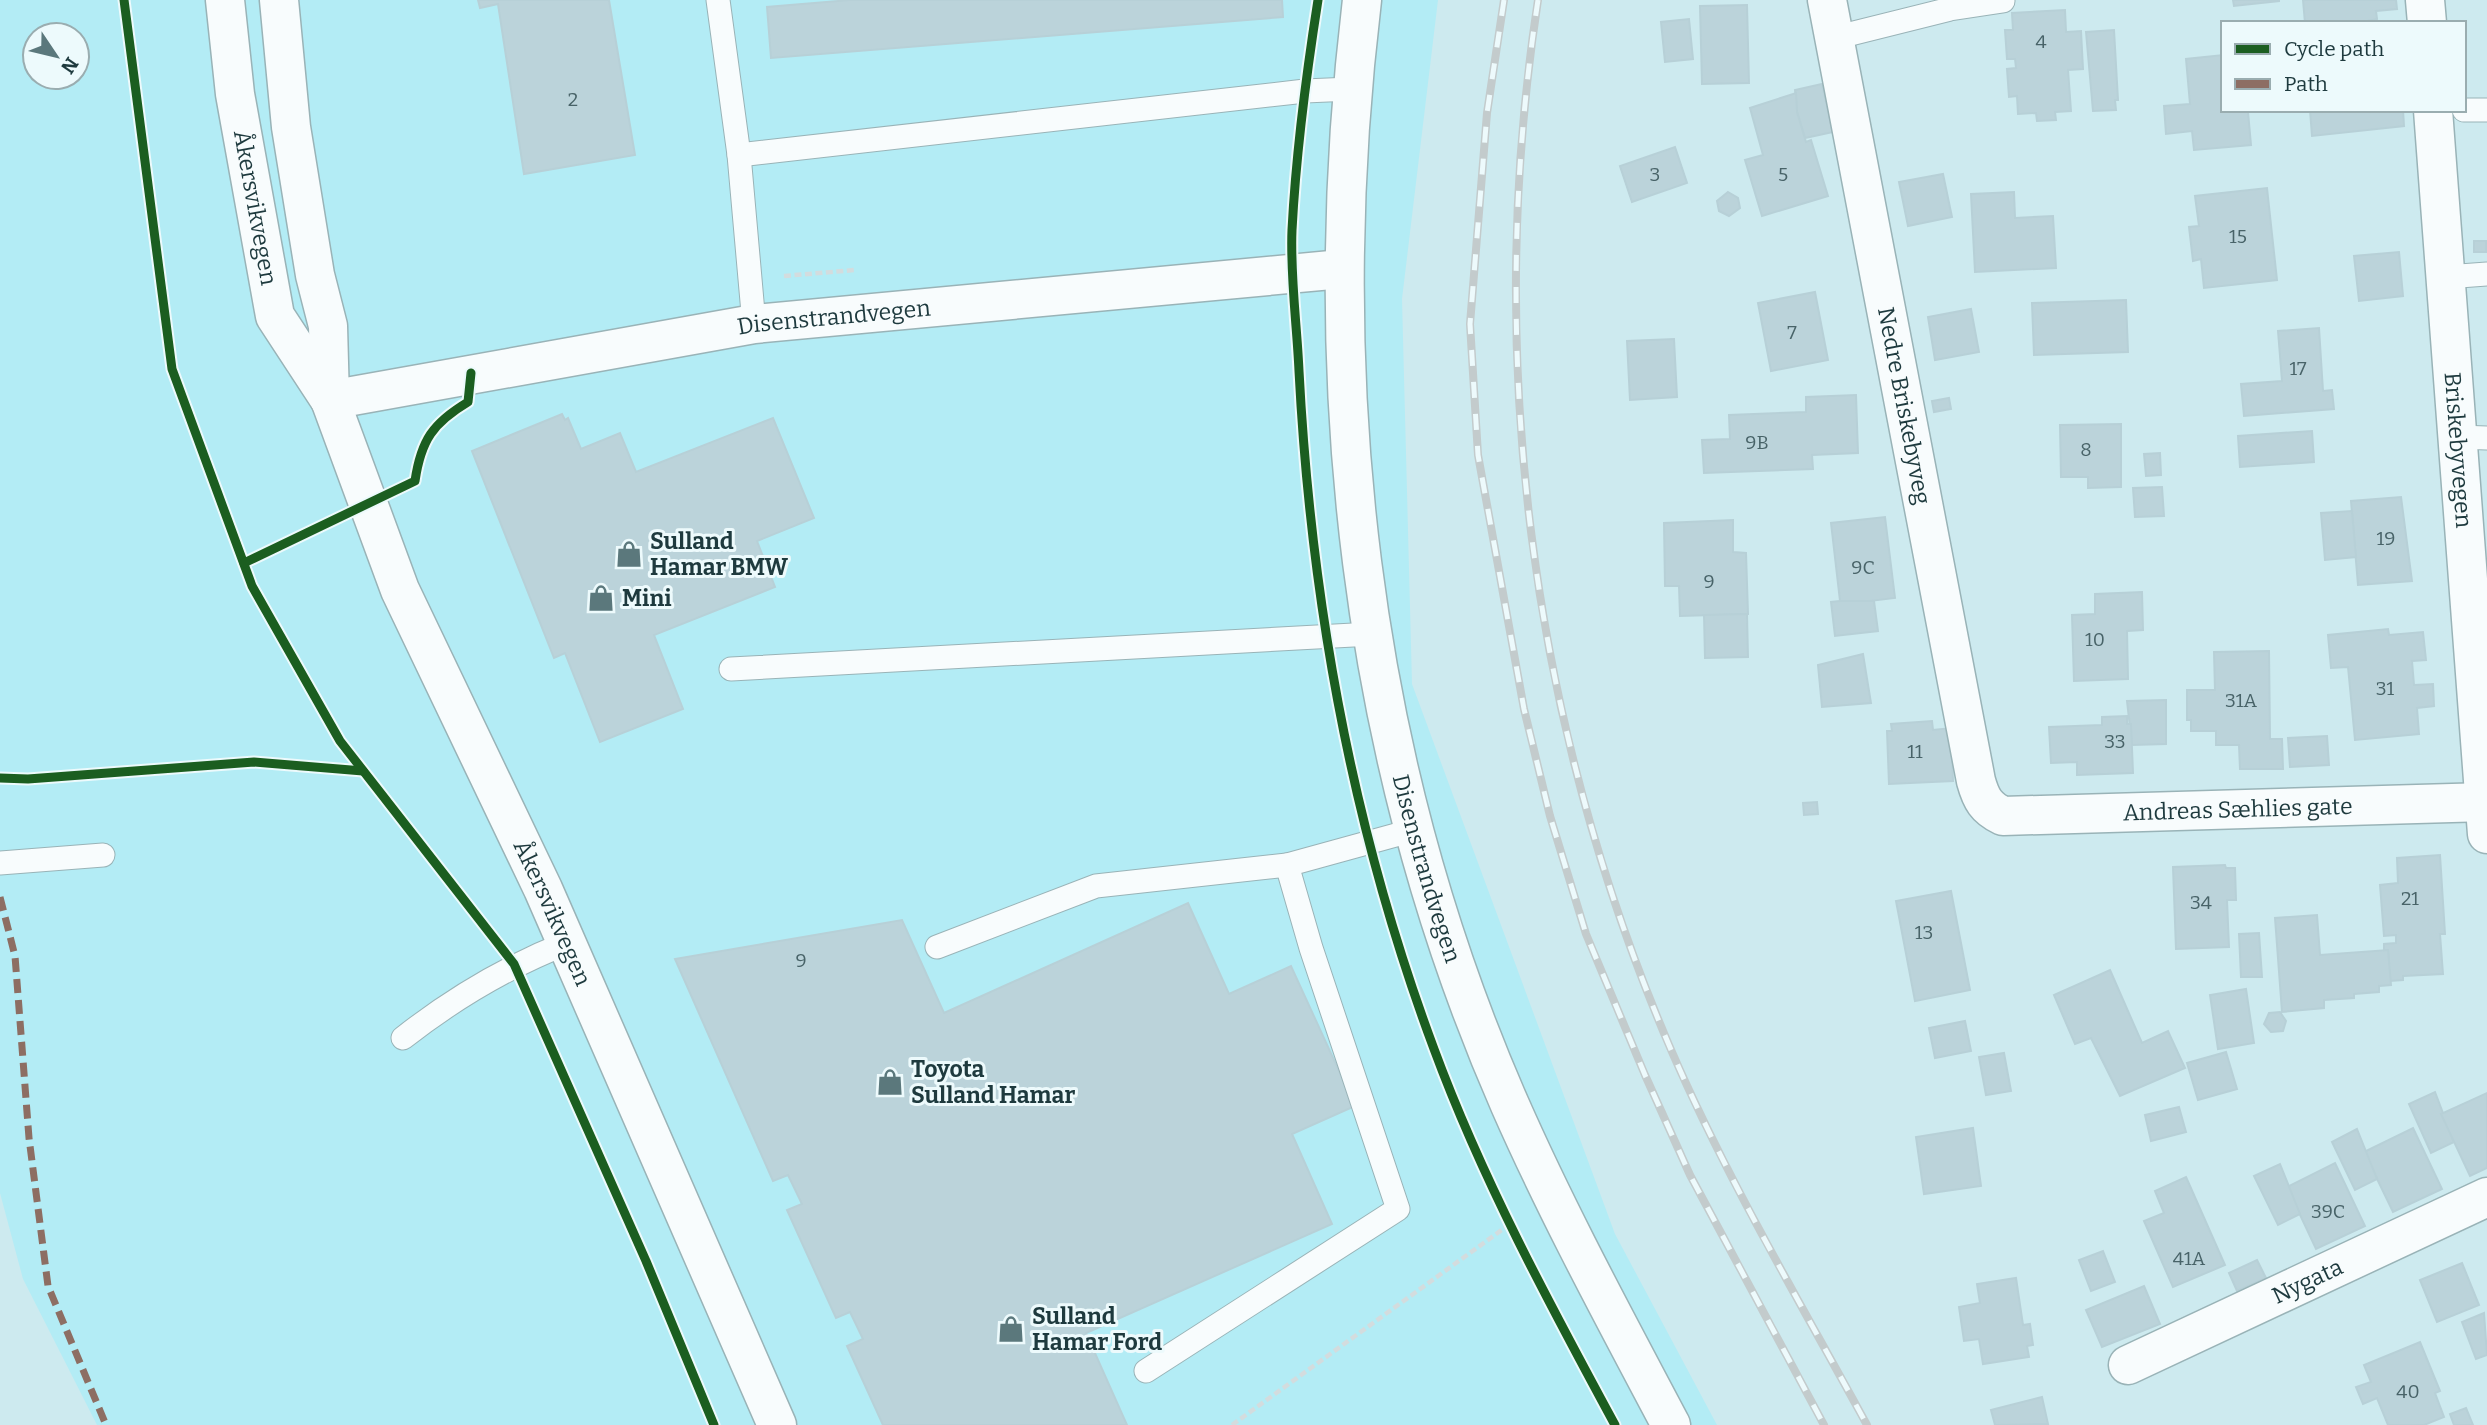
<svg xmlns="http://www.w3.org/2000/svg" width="2487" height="1425" font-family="Bitter,serif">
	<rect width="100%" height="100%" fill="#cdeaef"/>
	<path fill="#b3ecf5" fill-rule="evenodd" d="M 0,0 L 1438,0 L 1402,299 L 1412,684 L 1615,1234 L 1717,1425 L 97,1425 L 23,1279 L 0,1193 ZM 35,35 L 77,35 L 77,77 L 35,77 Z"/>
	<g fill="#bbd3da" stroke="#b7d0d7" stroke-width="2">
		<path d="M 478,0 L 609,0 L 635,155 L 524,174 L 498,4 L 480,8 Z"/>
		<path d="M 850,0 L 1282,0 L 1283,17 L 771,58 L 767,7 Z"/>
		<path d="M 2233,0 L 2279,0 L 2279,1 L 2234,6 Z"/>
		<path d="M 2303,0 L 2396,0 L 2397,9 L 2376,11 L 2377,19 L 2357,23 L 2305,23 Z"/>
		<path d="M 1747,5 L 1749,83 L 1702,84 L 1700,6 Z"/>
		<path d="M 2065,10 L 2066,32 L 2081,31 L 2083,69 L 2068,70 L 2071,111 L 2055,112 L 2056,120 L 2037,121 L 2036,113 L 2018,114 L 2017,96 L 2009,97 L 2007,69 L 2016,68 L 2015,59 L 2007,59 L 2005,30 L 2013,30 L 2012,13 Z"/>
		<path d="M 1689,19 L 1693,59 L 1665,62 L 1661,22 Z"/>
		<path d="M 2114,30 L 2118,100 L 2115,100 L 2116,110 L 2093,111 L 2086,32 Z"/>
		<path d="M 2223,55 L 2223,110 L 2255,110 L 2248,112 L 2251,145 L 2194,150 L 2192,131 L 2166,134 L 2164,106 L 2190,104 L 2186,59 Z"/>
		<path d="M 1822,84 L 1833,132 L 1805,138 L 1797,112 L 1795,90 Z"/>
		<path d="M 1796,93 L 1797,112 L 1806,142 L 1811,140 L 1828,196 L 1762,216 L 1745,160 L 1763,155 L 1750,108 Z"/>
		<path d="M 2310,110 L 2403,110 L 2404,126 L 2312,136 Z"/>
		<path d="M 1675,147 L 1687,183 L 1632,202 L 1620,166 Z"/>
		<path d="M 1943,174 L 1952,217 L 1908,226 L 1899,182 Z"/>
		<path d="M 2267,188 L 2277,280 L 2204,288 L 2201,259 L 2193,261 L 2189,227 L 2199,226 L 2195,196 Z"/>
		<path d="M 1728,192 L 1738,198 L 1740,208 L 1729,216 L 1719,211 L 1717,201 Z"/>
		<path d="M 2014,192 L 2015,218 L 2053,216 L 2056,268 L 1975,272 L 1971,194 Z"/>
		<rect x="2474" y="241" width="12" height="11"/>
		<path d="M 2399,252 L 2403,296 L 2359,301 L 2354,256 Z"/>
		<path d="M 1815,292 L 1828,360 L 1771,371 L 1758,303 Z"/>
		<path d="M 2126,300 L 2128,352 L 2034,355 L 2032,303 Z"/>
		<path d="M 1971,309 L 1979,352 L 1935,360 L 1928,317 Z"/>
		<path d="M 2319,328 L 2323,391 L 2332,390 L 2334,409 L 2244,416 L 2241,384 L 2282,381 L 2278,331 Z"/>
		<path d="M 1674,339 L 1677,397 L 1630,400 L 1627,341 Z"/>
		<path d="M 1856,395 L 1858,453 L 1812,455 L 1813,469 L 1704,473 L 1702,440 L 1730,439 L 1729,415 L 1806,412 L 1806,397 Z"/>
		<path d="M 1949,398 L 1951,409 L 1934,412 L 1932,401 Z"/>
		<path d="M 562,414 L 565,420 L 568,418 L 581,449 L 620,433 L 636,472 L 773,418 L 814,518 L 757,541 L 775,587 L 654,635 L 683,709 L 600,742 L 565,653 L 554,658 L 472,451 Z"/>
		<path d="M 2121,424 L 2121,487 L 2088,488 L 2088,477 L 2061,477 L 2060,425 Z"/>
		<path d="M 2312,431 L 2314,462 L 2240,467 L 2238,436 Z"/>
		<path d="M 2160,453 L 2161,475 L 2146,476 L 2144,454 Z"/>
		<path d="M 2162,487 L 2164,516 L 2135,517 L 2133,488 Z"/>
		<path d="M 2401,497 L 2412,581 L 2358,585 L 2351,501 Z"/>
		<path d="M 2352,511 L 2356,557 L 2325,560 L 2321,513 Z"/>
		<path d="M 1885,517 L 1895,598 L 1853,603 L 1840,601 L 1831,523 Z"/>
		<path d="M 1733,520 L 1733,552 L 1746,553 L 1748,614 L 1680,616 L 1679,586 L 1665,586 L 1664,523 Z"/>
		<path d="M 2142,592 L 2143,630 L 2127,631 L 2128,679 L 2074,681 L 2072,615 L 2095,614 L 2095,594 Z"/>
		<path d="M 1840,601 L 1874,601 L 1878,631 L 1835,636 L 1831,602 Z"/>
		<path d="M 1747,614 L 1748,657 L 1705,658 L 1704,615 Z"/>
		<path d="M 2388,629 L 2389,635 L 2423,632 L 2426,660 L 2412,661 L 2414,685 L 2433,684 L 2434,706 L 2417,708 L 2419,734 L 2355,740 L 2348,667 L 2331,668 L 2328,635 Z"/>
		<path d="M 2269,651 L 2270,739 L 2282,739 L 2283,769 L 2240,769 L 2239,745 L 2216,745 L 2216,731 L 2191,731 L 2191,720 L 2187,720 L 2187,690 L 2215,690 L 2214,652 Z"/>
		<path d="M 1863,654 L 1871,703 L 1822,707 L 1818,665 Z"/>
		<path d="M 2166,700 L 2166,744 L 2132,745 L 2127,701 Z"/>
		<path d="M 2127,716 L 2127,724 L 2131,724 L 2133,773 L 2077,775 L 2077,762 L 2051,763 L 2049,727 L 2102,725 L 2102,717 Z"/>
		<path d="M 1932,721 L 1933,730 L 1951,728 L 1953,781 L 1889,784 L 1887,731 L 1892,731 L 1891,724 Z"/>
		<path d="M 2327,736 L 2329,765 L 2290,767 L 2288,738 Z"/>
		<path d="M 1817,802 L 1818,814 L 1804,815 L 1803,803 Z"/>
		<path d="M 2440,855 L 2445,934 L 2440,934 L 2443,974 L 2403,976 L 2403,980 L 2390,981 L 2388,950 L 2384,950 L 2384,944 L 2396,943 L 2396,935 L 2384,936 L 2380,885 L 2398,883 L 2397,858 Z"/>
		<path d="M 2225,865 L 2226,868 L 2235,868 L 2236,900 L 2227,900 L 2229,947 L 2176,949 L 2173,867 Z"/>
		<path d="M 1951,891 L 1970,990 L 1915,1001 L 1896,901 Z"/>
		<path d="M 1188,903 L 1229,994 L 1291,966 L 1355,1106 L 1292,1134 L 1332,1224 L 1086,1333 L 1127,1425 L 883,1425 L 847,1346 L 863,1339 L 850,1312 L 836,1318 L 787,1210 L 802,1204 L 788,1175 L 773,1181 L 675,959 L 902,920 L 944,1013 Z"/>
		<path d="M 2317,915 L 2320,955 L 2388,950 L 2391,985 L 2379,986 L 2379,992 L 2354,994 L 2354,998 L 2324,1000 L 2324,1008 L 2282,1012 L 2275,918 Z"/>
		<path d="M 2259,933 L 2262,977 L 2241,977 L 2239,934 Z"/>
		<path d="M 2110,970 L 2142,1043 L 2168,1031 L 2185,1068 L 2120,1096 L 2091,1038 L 2075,1044 L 2054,995 Z"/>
		<path d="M 2246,989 L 2254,1043 L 2218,1049 L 2210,995 Z"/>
		<path d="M 2280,1012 L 2286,1021 L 2283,1031 L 2271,1032 L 2264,1024 L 2269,1013 Z"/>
		<path d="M 1965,1021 L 1971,1051 L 1935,1058 L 1929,1028 Z"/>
		<path d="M 2226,1052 L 2237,1089 L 2198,1100 L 2187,1063 Z"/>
		<path d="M 2004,1053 L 2011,1091 L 1986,1095 L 1979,1057 Z"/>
		<path d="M 2435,1092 L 2454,1142 L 2431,1153 L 2409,1104 Z"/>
		<path d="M 2487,1093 L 2487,1168 L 2470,1176 L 2441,1114 Z"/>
		<path d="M 2179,1107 L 2186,1132 L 2151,1141 L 2145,1115 Z"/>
		<path d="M 1973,1128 L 1981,1186 L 1924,1194 L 1916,1137 Z"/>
		<path d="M 2413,1128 L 2442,1189 L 2393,1212 L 2364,1152 Z"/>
		<path d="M 2357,1129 L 2377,1179 L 2355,1190 L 2332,1142 Z"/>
		<path d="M 2335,1163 L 2365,1226 L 2316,1249 L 2287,1187 Z"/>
		<path d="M 2280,1164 L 2300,1214 L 2278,1225 L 2254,1176 Z"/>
		<path d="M 2186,1177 L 2225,1265 L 2173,1287 L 2144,1221 L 2164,1213 L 2155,1191 Z"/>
		<path d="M 2103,1251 L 2115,1282 L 2091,1291 L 2079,1260 Z"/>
		<path d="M 2257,1260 L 2266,1278 L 2237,1291 L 2229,1273 Z"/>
		<path d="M 2462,1263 L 2479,1305 L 2437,1322 L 2420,1280 Z"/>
		<path d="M 2016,1278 L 2023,1325 L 2030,1324 L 2033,1345 L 2027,1346 L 2029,1357 L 1983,1364 L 1979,1339 L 1964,1341 L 1959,1307 L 1980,1303 L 1977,1284 Z"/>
		<path d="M 2144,1286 L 2160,1324 L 2102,1347 L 2086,1310 Z"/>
		<path d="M 2484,1313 L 2487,1355 L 2476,1359 L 2462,1322 Z"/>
		<path d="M 2420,1342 L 2440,1391 L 2435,1393 L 2444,1417 L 2424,1425 L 2388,1425 L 2377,1398 L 2363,1404 L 2356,1387 L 2371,1382 L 2364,1365 Z"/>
		<path d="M 2042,1397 L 2048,1424 L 1995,1425 L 1991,1410 Z"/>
		<path d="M 2466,1408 L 2473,1425 L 2454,1425 L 2450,1414 Z"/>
	</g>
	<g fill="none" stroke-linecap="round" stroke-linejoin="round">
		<defs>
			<g id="lane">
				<path d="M 718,0 L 739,155 L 754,324"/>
				<path d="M 1834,38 L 1950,9 L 2003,1"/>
				<path d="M 2464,110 L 2487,110"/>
				<path d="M 739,155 L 1305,91 L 1351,89"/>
				<path d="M 2446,277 L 2487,274"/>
				<path d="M 2458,437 L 2487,438"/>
				<path d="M 731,669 L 1372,634"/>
				<path d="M 0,863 L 103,855"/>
				<path d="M 937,947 L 1096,886 L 1287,865"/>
				<path d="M 403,1038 C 454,998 506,967 567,943"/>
				<path d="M 1146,1371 L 1398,1209 L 1311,948 L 1287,865 L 1414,830"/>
			</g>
			<g id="street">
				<path id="s1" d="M 1362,0 C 1317,373 1358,759 1510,1105 C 1558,1214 1615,1319 1671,1425"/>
				<path id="s2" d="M 1827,0 L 1976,781 C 1981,799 1986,808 2003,816 L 2487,802"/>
				<path d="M 2425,0 L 2427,23"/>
				<path id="s3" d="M 2433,110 L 2487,834"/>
				<path id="s4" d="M 330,400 L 754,324 L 1342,269"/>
				<path id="s5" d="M 2128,1365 L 2487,1197"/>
			</g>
			<g id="secondary">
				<path id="s6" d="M 225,0 L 235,94 L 275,316 L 330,400 L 400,590 L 543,889 L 777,1425"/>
				<path d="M 279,0 L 291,127 L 315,275 L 328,326 L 330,400"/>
			</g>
		</defs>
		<use href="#lane" stroke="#99b3b7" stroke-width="25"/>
		<use href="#street" stroke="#99b3b7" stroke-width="41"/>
		<use href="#secondary" stroke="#99b3b7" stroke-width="41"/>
		<g stroke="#d3dcde" stroke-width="4.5" stroke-dasharray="7 3.5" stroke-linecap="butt">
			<path d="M 784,276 L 855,270"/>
			<path d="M 1232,1425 L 1510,1224"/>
		</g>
		<use href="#lane" stroke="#f8fcfd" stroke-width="23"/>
		<use href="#street" stroke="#f8fcfd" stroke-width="38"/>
		<use href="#secondary" stroke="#f8fcfd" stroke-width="38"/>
		<defs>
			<g id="rail">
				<path d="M 1504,0 L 1487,113 L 1470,324 L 1478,455 L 1524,709 L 1550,816 L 1586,934 L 1645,1075 L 1690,1175 L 1824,1425"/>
				<path d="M 1538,0 C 1484,353 1530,724 1672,1052 C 1728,1181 1800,1302 1867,1425"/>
			</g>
		</defs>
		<use href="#rail" stroke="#c3cbcc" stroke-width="8"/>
		<use href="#rail" stroke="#edfafc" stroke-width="5" stroke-dasharray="16" stroke-linecap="butt"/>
		<path stroke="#8d6e63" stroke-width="7" stroke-dasharray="14 7" stroke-linecap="butt" d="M 0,897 L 15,956 L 29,1138 L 48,1286 L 106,1425"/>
		<defs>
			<g id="cycleway">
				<path d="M 124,0 L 172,369 L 252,586 L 340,741 L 514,964 L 646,1261 L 714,1425"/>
				<path d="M 1318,0 C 1306,76 1296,153 1292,230 C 1290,276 1297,325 1299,371 C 1311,602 1353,832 1434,1049 C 1482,1179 1549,1303 1615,1425"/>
				<path d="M 244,563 L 415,481 C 421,440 433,423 468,402 L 471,373"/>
				<path d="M 0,778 L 28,779 L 254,762 L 363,771"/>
			</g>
		</defs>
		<use href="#cycleway" stroke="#edfafc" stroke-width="13"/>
		<use href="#cycleway" stroke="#1b5e20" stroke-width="9"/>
	</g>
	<defs>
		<symbol id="shop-bare" viewBox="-9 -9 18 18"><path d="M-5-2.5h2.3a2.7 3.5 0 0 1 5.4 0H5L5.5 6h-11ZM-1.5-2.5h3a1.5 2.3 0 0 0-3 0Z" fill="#5b787c" stroke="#edfafc" stroke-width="2.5" paint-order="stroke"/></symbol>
	</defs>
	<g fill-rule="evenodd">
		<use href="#shop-bare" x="610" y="535" width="38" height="38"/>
		<use href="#shop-bare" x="582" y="579" width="38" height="38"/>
		<use href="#shop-bare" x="871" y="1063" width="38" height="38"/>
		<use href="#shop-bare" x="992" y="1310" width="38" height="38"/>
	</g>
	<g text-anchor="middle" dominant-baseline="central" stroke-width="6" stroke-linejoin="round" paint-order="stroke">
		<g font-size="19" fill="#486368">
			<text x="2041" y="41">4</text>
			<text x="573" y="99">2</text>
			<text x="1655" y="174">3</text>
			<text x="1783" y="174">5</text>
			<text x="2238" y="236">15</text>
			<text x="1792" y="332">7</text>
			<text x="2298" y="368">17</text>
			<text x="1757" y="442">9B</text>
			<text x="2086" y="449">8</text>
			<text x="2386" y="538">19</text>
			<text x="1863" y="567">9C</text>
			<text x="1709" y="581">9</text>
			<text x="2095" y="639">10</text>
			<text x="2385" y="688">31</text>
			<text x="2241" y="700">31A</text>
			<text x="2115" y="741">33</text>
			<text x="1915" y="751">11</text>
			<text x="2410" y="898">21</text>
			<text x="2201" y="902">34</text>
			<text x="1924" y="932">13</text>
			<text x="801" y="960">9</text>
			<text x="2328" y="1211">39C</text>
			<text x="2189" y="1258">41A</text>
			<text x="2408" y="1391">40</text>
		</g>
		<g font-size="23" fill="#1e3a3e" stroke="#edfafc">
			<text stroke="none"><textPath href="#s6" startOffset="210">Åkersvikvegen</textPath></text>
			<text stroke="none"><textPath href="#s4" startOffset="511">Disenstrandvegen</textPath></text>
			<text stroke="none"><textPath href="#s2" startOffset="413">Nedre Briskebyveg</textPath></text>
			<text stroke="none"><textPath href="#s3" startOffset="341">Briskebyvegen</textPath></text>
			<text stroke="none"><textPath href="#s2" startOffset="1076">Andreas Sæhlies gate</textPath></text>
			<text stroke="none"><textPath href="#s1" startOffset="877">Disenstrandvegen</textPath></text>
			<text stroke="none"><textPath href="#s6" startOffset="980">Åkersvikvegen</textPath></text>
			<text stroke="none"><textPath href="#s5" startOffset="198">Nygata</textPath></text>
		</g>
		<g font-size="23" font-weight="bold" fill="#1e3a3e" stroke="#edfafc" text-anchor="start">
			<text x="650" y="541">Sulland<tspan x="650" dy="26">Hamar BMW</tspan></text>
			<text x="622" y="598">Mini</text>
			<text x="911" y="1069">Toyota<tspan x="911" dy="26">Sulland Hamar</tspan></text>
			<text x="1032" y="1316">Sulland<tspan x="1032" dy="26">Hamar Ford</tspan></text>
		</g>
	</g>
	<rect x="2221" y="21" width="245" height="91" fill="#edfafc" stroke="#9aadb0" stroke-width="2"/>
	<rect x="2235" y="44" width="35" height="10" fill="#1b5e20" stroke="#9aadb0" stroke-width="2"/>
	<text x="2284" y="56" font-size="21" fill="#1e3a3e">Cycle path</text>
	<rect x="2235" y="79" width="35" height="10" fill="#8d6e63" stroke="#9aadb0" stroke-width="2"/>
	<text x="2284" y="91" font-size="21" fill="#1e3a3e">Path</text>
	<g transform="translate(56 56) rotate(125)"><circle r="33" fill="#edfafc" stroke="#9aadb0" stroke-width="2"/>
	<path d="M0-5L12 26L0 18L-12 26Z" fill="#5b787c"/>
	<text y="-10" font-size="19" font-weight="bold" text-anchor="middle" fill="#1e3a3e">N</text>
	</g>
</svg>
